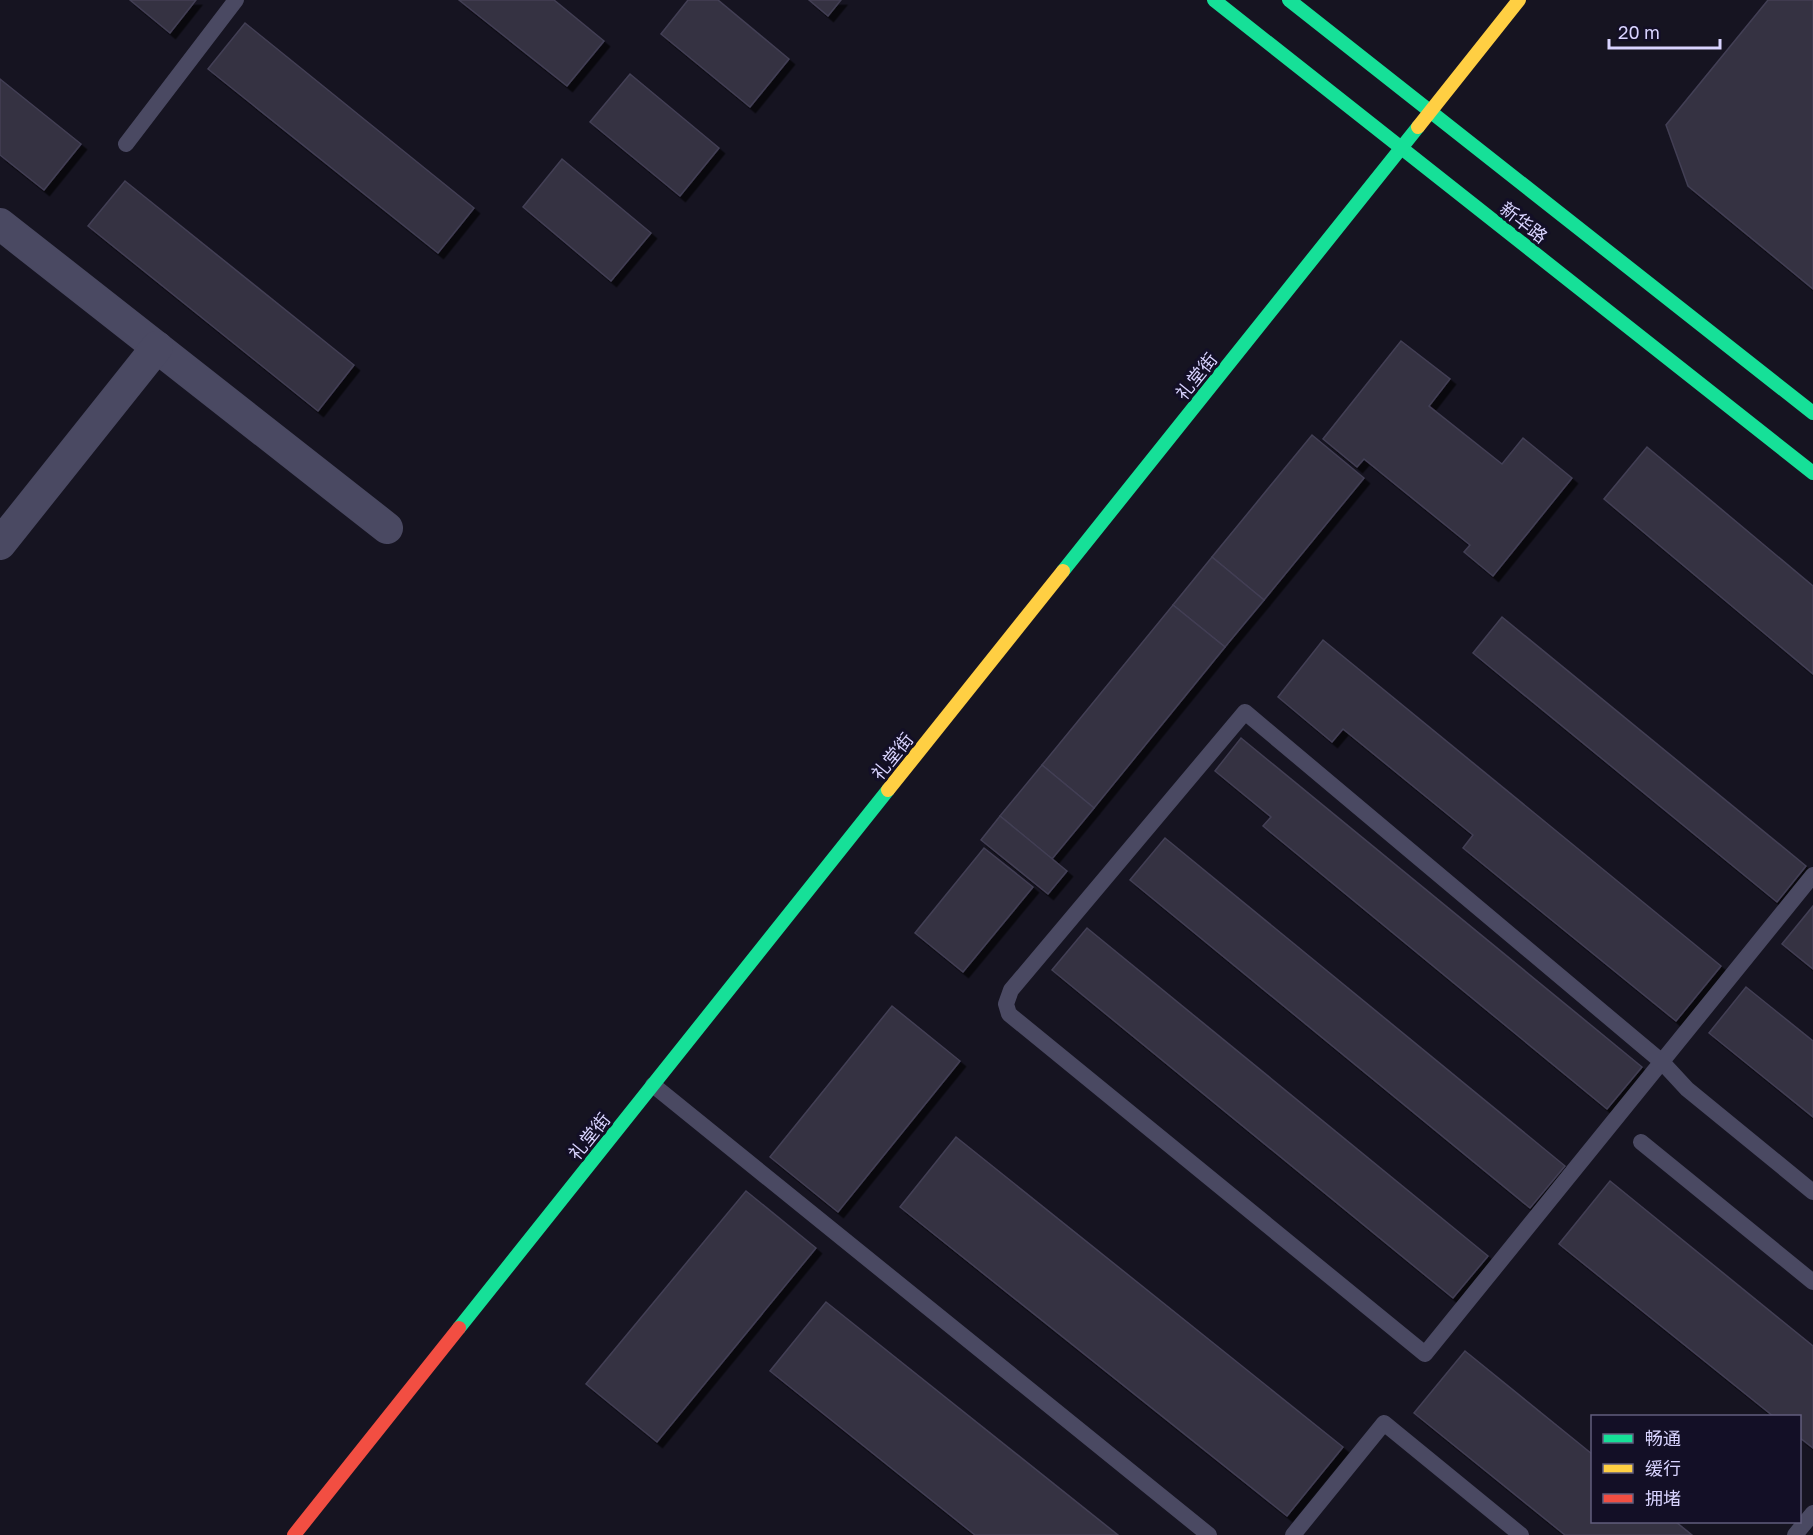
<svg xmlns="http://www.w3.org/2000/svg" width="1813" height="1535" font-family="'Golos Text','Noto Sans SC',sans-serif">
	<defs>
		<filter id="shadow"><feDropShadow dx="5.5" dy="5.5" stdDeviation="0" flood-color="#0009"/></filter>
	</defs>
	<rect width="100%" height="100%" fill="#161421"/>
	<g fill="#343243" stroke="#433f54" stroke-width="1.5" filter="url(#shadow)">
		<path d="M 130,0 L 196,0 L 170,33 Z"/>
		<path d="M 459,0 L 554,0 L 604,41 L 567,86 Z"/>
		<path d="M 688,0 L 718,0 L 789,59 L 750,107 L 661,34 Z"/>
		<path d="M 809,0 L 841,0 L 828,16 Z"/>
		<path d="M 1768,0 L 1813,0 L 1813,289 L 1688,186 L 1666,125 Z"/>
		<path d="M 245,23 L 474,208 L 438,253 L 208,69 Z"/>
		<path d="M 630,74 L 719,148 L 680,196 L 590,122 Z"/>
		<path d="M 0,79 L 81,144 L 44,190 L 0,155 Z"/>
		<path d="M 562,159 L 651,233 L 611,281 L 523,207 Z"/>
		<path d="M 125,181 L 354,365 L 318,411 L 88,226 Z"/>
		<path d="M 1401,341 L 1450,379 L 1429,406 L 1502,464 L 1523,438 L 1572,478 L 1493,576 L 1464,552 L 1470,545 L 1364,459 L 1357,467 L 1323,439 Z"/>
		<path d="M 1312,435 L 1364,478 L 1264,600 L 1212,557 Z"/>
		<path d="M 1647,447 L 1813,586 L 1813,674 L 1604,499 Z"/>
		<path d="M 1212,557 L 1264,600 L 1225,647 L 1173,605 Z"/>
		<path d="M 1173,605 L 1225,647 L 1094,808 L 1042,765 Z"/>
		<path d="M 1502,617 L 1806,866 L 1777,902 L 1473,653 Z"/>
		<path d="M 1323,640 L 1721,966 L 1676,1021 L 1463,848 L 1473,835 L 1343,729 L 1332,742 L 1278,697 Z"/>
		<path d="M 1241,738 L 1642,1067 L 1607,1109 L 1263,826 L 1271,817 L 1215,771 Z"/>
		<path d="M 1042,765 L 1094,808 L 1052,859 L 1000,816 Z"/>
		<path d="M 1000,816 L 1067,871 L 1048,894 L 981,840 Z"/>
		<path d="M 1165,838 L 1565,1166 L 1530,1208 L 1130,880 Z"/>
		<path d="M 984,848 L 1033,887 L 963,972 L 915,933 Z"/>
		<path d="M 1813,906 L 1813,969 L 1782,944 Z"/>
		<path d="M 1087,928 L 1488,1256 L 1453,1298 L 1052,970 Z"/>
		<path d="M 1746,987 L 1813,1041 L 1813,1117 L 1709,1033 Z"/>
		<path d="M 892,1006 L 960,1061 L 838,1212 L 770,1157 Z"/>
		<path d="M 956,1137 L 1343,1447 L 1287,1516 L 900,1207 Z"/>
		<path d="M 1610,1181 L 1813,1346 L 1813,1448 L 1800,1438 L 1800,1416 L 1773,1416 L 1559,1244 Z"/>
		<path d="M 746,1191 L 816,1248 L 657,1442 L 586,1384 Z"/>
		<path d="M 826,1302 L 1118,1535 L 975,1535 L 770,1371 Z"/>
		<path d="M 1465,1351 L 1592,1454 L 1592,1522 L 1676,1522 L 1692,1535 L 1565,1535 L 1414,1413 Z"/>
	</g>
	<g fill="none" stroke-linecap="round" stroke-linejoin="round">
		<g stroke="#4a4962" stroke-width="16">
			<path d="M 126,144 L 236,0"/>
			<path d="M 1813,875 L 1425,1354 L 1009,1014 L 1006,1004 L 1011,990 L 1245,712 L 1662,1062 L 1687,1089 L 1813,1192"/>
			<path d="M 653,1085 L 1209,1535"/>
			<path d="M 1641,1142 L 1813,1282"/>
			<path d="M 1293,1535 L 1384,1423 L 1521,1535"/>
			<path d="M 1795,1535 L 1813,1513"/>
		</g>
		<g stroke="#4a4962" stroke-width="32">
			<path d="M 0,224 L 387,528"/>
			<path d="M 0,544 L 157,347"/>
		</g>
		<g stroke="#16e098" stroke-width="14">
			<path d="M 1214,0 L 1813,473"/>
			<path d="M 1289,0 L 1813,413"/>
			<path d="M 1063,571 L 1418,127"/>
			<path d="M 459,1328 L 888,790"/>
		</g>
		<g stroke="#ffcf43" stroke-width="14">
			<path d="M 1418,127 L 1519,0"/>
			<path d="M 888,790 L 1063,571"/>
		</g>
		<path stroke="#f24e42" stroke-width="14" d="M 294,1535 L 459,1328"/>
	</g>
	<g text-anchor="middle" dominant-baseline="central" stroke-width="6" stroke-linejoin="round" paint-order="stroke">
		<g font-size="18" fill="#d9d4ff" stroke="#130f26">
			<text transform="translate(1524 222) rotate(38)">新华路</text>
			<text transform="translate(1196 376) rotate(-51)">礼堂街</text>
			<text transform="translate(892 756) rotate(-51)">礼堂街</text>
			<text transform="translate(589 1136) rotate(-51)">礼堂街</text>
		</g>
	</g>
	<rect x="1591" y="1415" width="210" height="108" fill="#130f26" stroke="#625e7d" stroke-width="1.5"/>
	<rect x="1603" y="1434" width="30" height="9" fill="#16e098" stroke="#625e7d" stroke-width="1.5"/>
	<text x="1645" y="1445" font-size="18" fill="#d9d4ff">畅通</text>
	<rect x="1603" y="1464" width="30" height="9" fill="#ffcf43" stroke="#625e7d" stroke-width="1.5"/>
	<text x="1645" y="1475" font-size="18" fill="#d9d4ff">缓行</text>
	<rect x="1603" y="1494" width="30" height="9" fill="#f24e42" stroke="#625e7d" stroke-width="1.5"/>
	<text x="1645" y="1505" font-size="18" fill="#d9d4ff">拥堵</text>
	<path d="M1609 39v9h111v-9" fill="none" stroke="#d9d4ff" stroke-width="3"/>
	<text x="1618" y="39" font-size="18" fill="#d9d4ff" stroke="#130f26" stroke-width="4.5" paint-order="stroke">20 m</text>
</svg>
